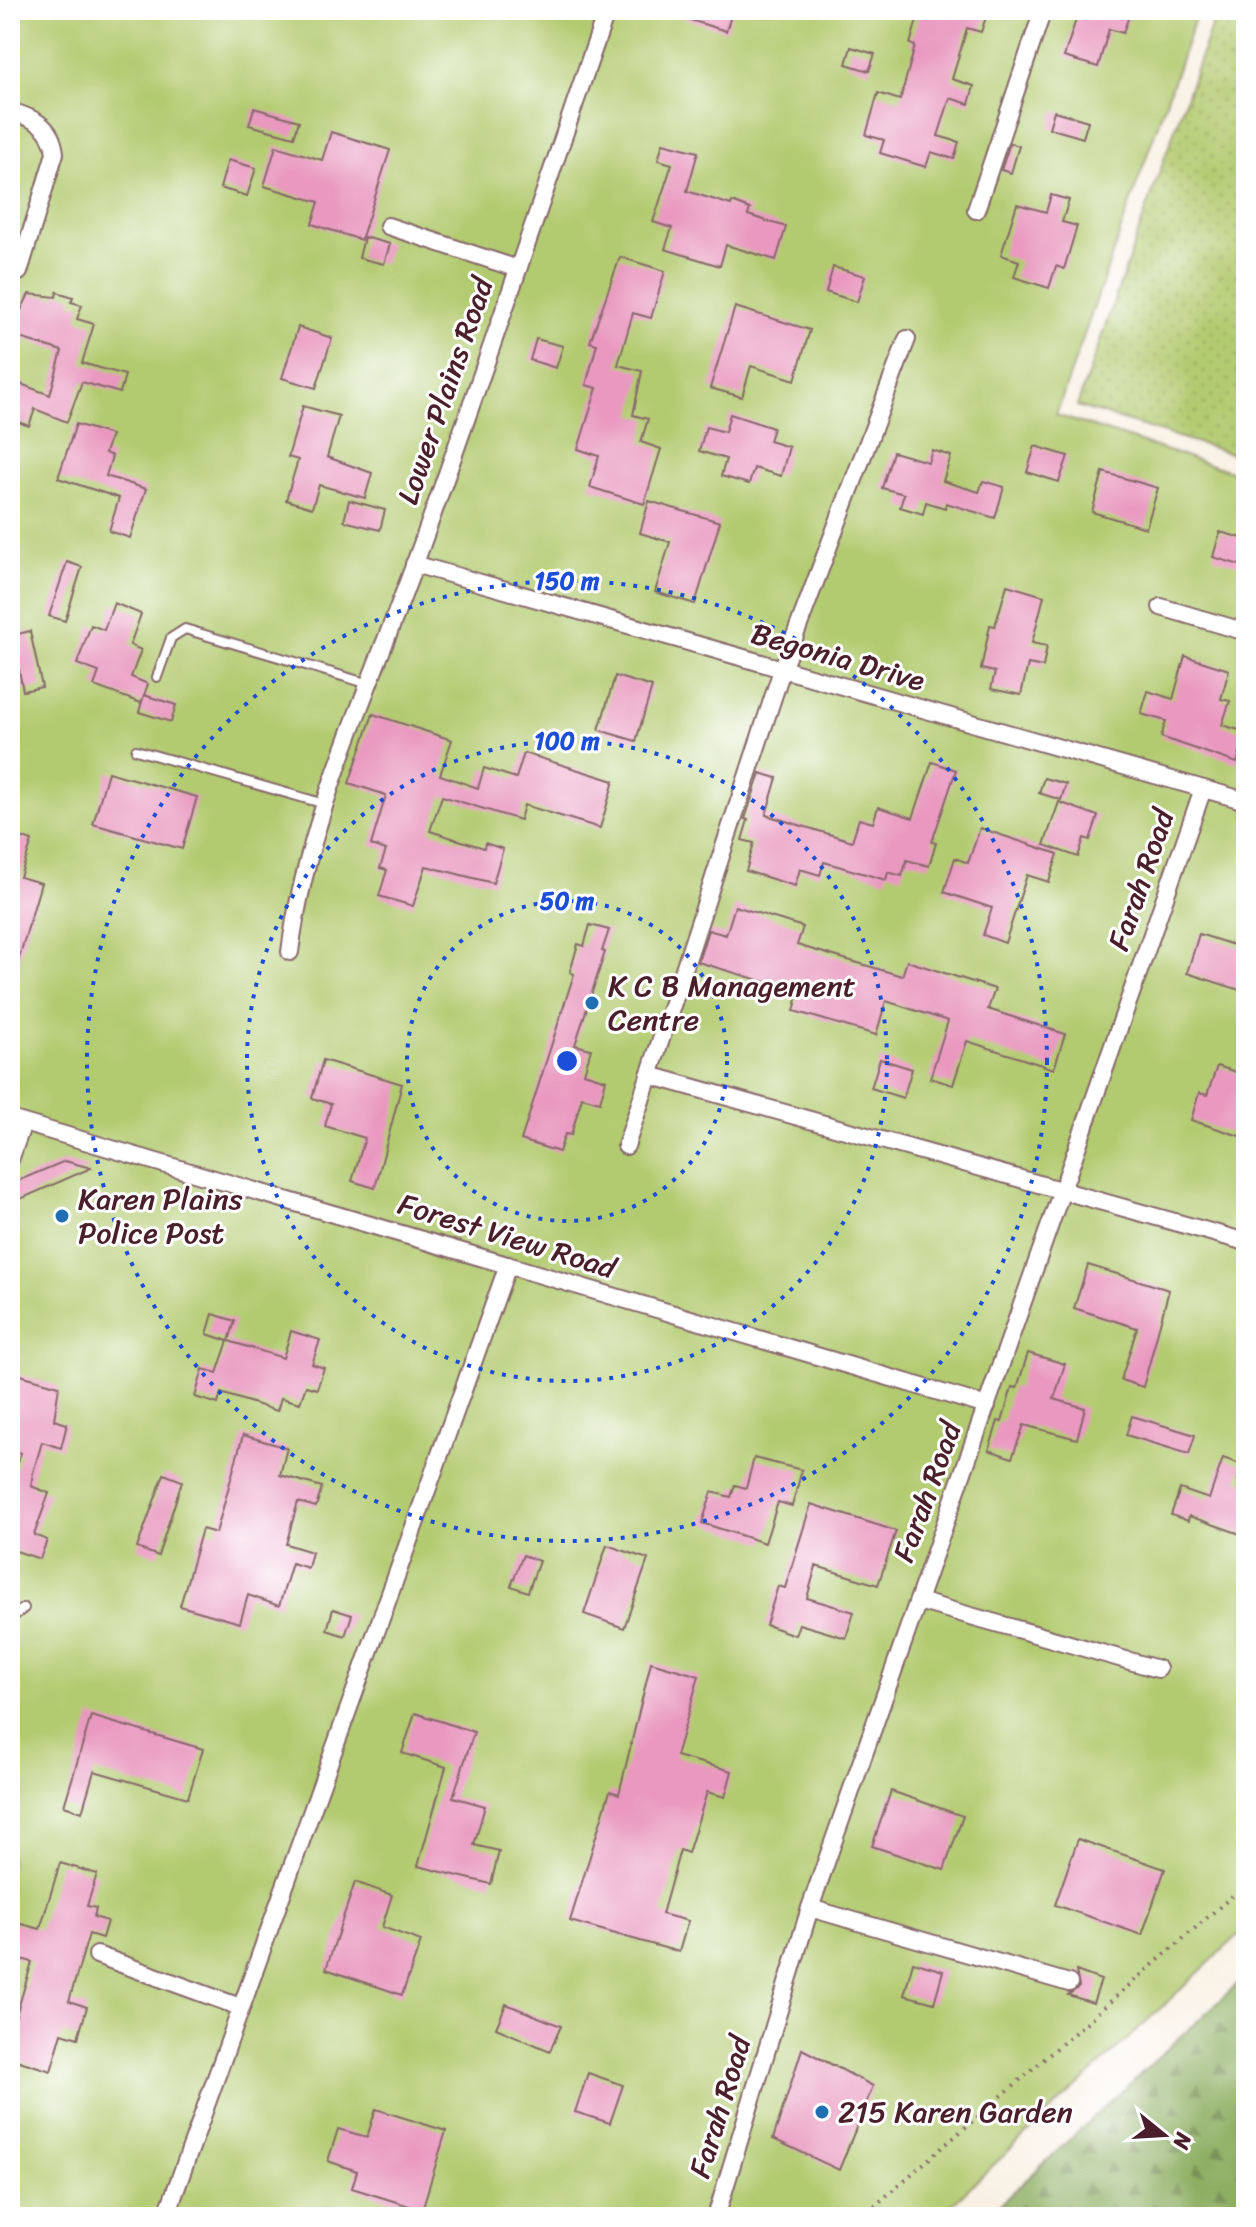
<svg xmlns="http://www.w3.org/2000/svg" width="1256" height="2227" font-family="Sriracha,sans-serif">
	<defs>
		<pattern id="grass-dots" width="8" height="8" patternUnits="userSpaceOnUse" patternTransform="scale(2)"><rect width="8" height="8" fill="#b2cb70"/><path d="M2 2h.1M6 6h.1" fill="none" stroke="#9bae61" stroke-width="1.8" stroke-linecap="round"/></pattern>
		<pattern id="forest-firs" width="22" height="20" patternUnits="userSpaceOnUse" patternTransform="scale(2)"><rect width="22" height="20" fill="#8daf62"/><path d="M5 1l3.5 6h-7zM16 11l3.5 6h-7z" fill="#758e51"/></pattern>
	</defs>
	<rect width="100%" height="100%" fill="#fff"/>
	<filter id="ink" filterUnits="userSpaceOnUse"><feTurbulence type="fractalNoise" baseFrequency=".0125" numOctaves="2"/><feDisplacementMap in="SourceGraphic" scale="16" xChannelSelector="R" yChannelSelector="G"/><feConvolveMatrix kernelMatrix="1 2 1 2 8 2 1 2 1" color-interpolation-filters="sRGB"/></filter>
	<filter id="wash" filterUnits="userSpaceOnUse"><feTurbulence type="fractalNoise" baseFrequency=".006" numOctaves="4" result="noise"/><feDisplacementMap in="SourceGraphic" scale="32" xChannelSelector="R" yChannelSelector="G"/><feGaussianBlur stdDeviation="1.8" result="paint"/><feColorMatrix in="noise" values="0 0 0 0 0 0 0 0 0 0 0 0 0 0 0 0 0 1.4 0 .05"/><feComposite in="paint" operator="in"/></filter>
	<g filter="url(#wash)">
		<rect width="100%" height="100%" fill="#f8f0e2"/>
		<path fill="url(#grass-dots)" stroke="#7e754e" stroke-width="2" d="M 1217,10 L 1246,10 L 1246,458 L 1077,406 Z"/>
		<path fill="url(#forest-firs)" stroke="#6c6746" stroke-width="2" d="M 1246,1976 L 1246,2217 L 986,2217 Z"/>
		<path fill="#b2cb70" stroke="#7e754e" stroke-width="2" d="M 10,10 L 1198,10 L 1056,415 L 1246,476 L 1246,1928 L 938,2217 L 10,2217 Z"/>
		<g id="blocks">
			<g fill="#e999c0">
				<path d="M 672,10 L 733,10 L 726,31 L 671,14 Z"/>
				<path d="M 920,10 L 976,10 L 987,14 L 981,32 L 967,28 L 952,79 L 974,86 L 969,104 L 950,98 L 938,136 L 959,142 L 954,159 L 931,152 L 926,167 L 880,153 L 884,140 L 866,135 L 878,93 L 900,100 L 915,46 L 910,44 Z"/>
				<path d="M 1079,10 L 1131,10 L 1123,33 L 1109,29 L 1098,67 L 1064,57 Z"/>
				<path d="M 851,47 L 875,54 L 869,71 L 846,64 Z"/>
				<path d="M 254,108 L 299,121 L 294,137 L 249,125 Z"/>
				<path d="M 1054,111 L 1088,121 L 1083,138 L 1049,128 Z"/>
				<path d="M 331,132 L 390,150 L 361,240 L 312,224 L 319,202 L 264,186 L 276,146 L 322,160 Z"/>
				<path d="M 663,143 L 698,152 L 687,191 L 731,205 L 732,202 L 750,209 L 748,215 L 786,227 L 776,260 L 726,245 L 720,266 L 665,249 L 672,228 L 653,222 L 672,164 L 658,160 Z"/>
				<path d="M 1010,143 L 1019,146 L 1011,173 L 1001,170 Z"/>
				<path d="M 228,160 L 256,168 L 247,196 L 220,188 Z"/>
				<path d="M 1051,195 L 1069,200 L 1062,222 L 1077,226 L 1064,269 L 1056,266 L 1049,288 L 1014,277 L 1019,261 L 1001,255 L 1017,204 L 1046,212 Z"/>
				<path d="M 364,237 L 390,244 L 384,264 L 359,258 Z"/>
				<path d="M 620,257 L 665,271 L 651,318 L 633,313 L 618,365 L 642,371 L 633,415 L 648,419 L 641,442 L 661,449 L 644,504 L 590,487 L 599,456 L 578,449 L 597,388 L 586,385 L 597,344 L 590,342 Z"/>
				<path d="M 833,267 L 865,276 L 857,302 L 826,292 Z"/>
				<path d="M 57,292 L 73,297 L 71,302 L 82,305 L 77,319 L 94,324 L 82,363 L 125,375 L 120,393 L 82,382 L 67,422 L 35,409 L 29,426 L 10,419 L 10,380 L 50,395 L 62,351 L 10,335 L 10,311 L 19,314 L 29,294 L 56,297 Z"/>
				<path d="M 735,307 L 810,330 L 795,380 L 751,366 L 742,397 L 710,388 Z"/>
				<path d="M 298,327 L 332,338 L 316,388 L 282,378 Z"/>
				<path d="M 536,339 L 563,346 L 556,368 L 530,360 Z"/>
				<path d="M 303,406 L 339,416 L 327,457 L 372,473 L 365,498 L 319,485 L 312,508 L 286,500 L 298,460 L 288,457 Z"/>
				<path d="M 730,414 L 773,428 L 769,441 L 789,447 L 781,476 L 754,468 L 749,484 L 721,476 L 726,459 L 699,451 L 706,427 L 725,432 Z"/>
				<path d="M 76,424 L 111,435 L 105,453 L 112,456 L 106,476 L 146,489 L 130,538 L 109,531 L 119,498 L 58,478 Z"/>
				<path d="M 1035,446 L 1068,456 L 1059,482 L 1027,472 Z"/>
				<path d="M 932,450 L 951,456 L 943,481 L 979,492 L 983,481 L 1004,487 L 995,518 L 946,503 L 945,508 L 926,502 L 923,514 L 900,507 L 904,494 L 882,488 L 893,452 L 928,462 Z"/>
				<path d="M 1103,472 L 1158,488 L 1146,528 L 1092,512 Z"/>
				<path d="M 349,500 L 385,510 L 380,530 L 344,521 Z"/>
				<path d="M 649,501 L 720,522 L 695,604 L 655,592 L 670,542 L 640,533 Z"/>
				<path d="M 1220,532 L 1246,539 L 1246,567 L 1213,557 Z"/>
				<path d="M 67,562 L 82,567 L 65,621 L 49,616 Z"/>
				<path d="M 1007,585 L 1044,596 L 1032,643 L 1047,646 L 1043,667 L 1028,664 L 1021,695 L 991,689 L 995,672 L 981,669 L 990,625 L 995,626 Z"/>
				<path d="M 114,603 L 141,614 L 130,645 L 141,650 L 131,677 L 148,684 L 144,695 L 176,705 L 171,722 L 139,712 L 144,695 L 141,703 L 94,686 L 99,672 L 77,664 L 91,625 L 104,630 Z"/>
				<path d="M 30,631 L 42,687 L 23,691 L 19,670 L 10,672 L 10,636 Z"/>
				<path d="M 1185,656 L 1229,670 L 1221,699 L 1230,701 L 1222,725 L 1246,732 L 1237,763 L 1161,737 L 1166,721 L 1141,714 L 1148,691 L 1173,699 Z"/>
				<path d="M 615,676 L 652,687 L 636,741 L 599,730 Z"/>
				<path d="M 373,714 L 452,740 L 440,775 L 478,788 L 484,768 L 516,778 L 524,753 L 614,781 L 600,828 L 524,805 L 520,820 L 442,796 L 430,831 L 484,848 L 485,843 L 503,849 L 493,883 L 426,866 L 413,906 L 379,896 L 387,870 L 380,868 L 386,850 L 371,845 L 386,795 L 349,783 Z"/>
				<path d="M 932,762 L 956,770 L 932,842 L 936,843 L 929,866 L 907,860 L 902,876 L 888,872 L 886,880 L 824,862 L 820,875 L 800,869 L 795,886 L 746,871 L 754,843 L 742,840 L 748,820 L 745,819 L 760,773 L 777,778 L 766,815 L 852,841 L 859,819 L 873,823 L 878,807 L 913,818 Z"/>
				<path d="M 108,772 L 197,797 L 182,849 L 93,824 Z"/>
				<path d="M 1044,778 L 1066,784 L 1061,800 L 1039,793 Z"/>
				<path d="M 1059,802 L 1098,816 L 1090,840 L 1084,838 L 1078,857 L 1044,845 Z"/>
				<path d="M 980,828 L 1058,854 L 1049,882 L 1027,875 L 1005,943 L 983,935 L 992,908 L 944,892 L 955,858 L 968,863 Z"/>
				<path d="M 10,833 L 32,841 L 20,877 L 41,883 L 15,972 L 10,971 Z"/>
				<path d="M 735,906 L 803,927 L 797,945 L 902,976 L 907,961 L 995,989 L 988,1009 L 1065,1034 L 1054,1069 L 967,1041 L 953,1085 L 930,1078 L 948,1021 L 886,1001 L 876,1035 L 794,1011 L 799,992 L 698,962 L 708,930 L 726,935 Z"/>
				<path d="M 590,925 L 609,930 L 602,951 L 605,952 L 575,1045 L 591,1049 L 584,1073 L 606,1080 L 600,1102 L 582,1097 L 571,1135 L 565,1134 L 559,1152 L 521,1140 L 574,974 L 570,972 L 578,944 L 584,946 Z"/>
				<path d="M 1199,934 L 1246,949 L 1246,992 L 1187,973 Z"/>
				<path d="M 880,1059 L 912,1069 L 903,1098 L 871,1088 Z"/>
				<path d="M 323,1060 L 402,1084 L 375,1188 L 352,1181 L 365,1138 L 325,1126 L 331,1104 L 312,1098 Z"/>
				<path d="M 1217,1066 L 1246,1075 L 1246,1138 L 1191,1120 L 1199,1093 L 1207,1095 Z"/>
				<path d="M 65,1161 L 91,1168 L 16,1201 L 10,1184 Z"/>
				<path d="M 1088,1265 L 1169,1290 L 1143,1387 L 1121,1380 L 1137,1328 L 1074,1308 Z"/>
				<path d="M 213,1314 L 235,1321 L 229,1341 L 283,1358 L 291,1331 L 320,1340 L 312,1364 L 324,1368 L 317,1389 L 306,1386 L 300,1403 L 281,1398 L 277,1411 L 221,1393 L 218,1404 L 195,1397 L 203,1369 L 217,1373 L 228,1341 L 207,1334 Z"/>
				<path d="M 1028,1353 L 1065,1364 L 1054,1399 L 1085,1408 L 1077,1439 L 1024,1425 L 1012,1458 L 989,1450 L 998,1421 L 1002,1422 L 1012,1387 L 1017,1388 Z"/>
				<path d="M 10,1372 L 59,1386 L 54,1420 L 67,1424 L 61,1448 L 42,1442 L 33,1473 L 31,1486 L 49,1493 L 34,1535 L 47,1540 L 40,1559 L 10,1549 L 10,1484 L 21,1453 L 10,1450 Z"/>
				<path d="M 1132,1416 L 1195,1435 L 1189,1454 L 1126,1435 Z"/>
				<path d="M 243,1435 L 287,1448 L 280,1475 L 322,1487 L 316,1507 L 298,1502 L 286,1544 L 312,1552 L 308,1568 L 292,1563 L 279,1606 L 248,1595 L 240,1623 L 180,1606 L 202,1529 L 216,1533 Z"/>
				<path d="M 754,1458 L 802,1470 L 792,1506 L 778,1502 L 765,1543 L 702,1523 L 712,1492 L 731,1497 L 735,1485 L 746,1488 Z"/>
				<path d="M 1223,1458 L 1243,1465 L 1238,1480 L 1246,1483 L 1246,1536 L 1189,1516 L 1188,1521 L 1171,1515 L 1180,1489 L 1209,1499 Z"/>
				<path d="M 164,1474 L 182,1481 L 158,1556 L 137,1548 Z"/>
				<path d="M 811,1504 L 896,1531 L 878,1585 L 816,1566 L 807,1598 L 854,1612 L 846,1638 L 799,1624 L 795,1635 L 766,1625 L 778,1586 L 785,1588 Z"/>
				<path d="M 607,1545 L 648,1559 L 624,1628 L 584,1614 Z"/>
				<path d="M 523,1555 L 539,1561 L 528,1592 L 511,1586 Z"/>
				<path d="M 333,1609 L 352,1615 L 345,1636 L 327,1630 Z"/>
				<path d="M 651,1662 L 699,1676 L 676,1756 L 732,1771 L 725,1797 L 707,1792 L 688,1853 L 680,1850 L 662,1914 L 688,1921 L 679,1952 L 570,1921 L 610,1791 L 619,1794 Z"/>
				<path d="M 415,1713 L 474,1732 L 453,1797 L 485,1806 L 474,1845 L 499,1851 L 491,1884 L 418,1866 L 446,1767 L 402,1753 Z"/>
				<path d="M 91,1716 L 203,1749 L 188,1798 L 94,1771 L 82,1812 L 64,1806 Z"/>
				<path d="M 891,1791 L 963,1816 L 944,1870 L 872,1846 Z"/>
				<path d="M 1078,1839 L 1165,1869 L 1142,1935 L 1055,1905 Z"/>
				<path d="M 60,1863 L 97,1874 L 87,1906 L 96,1908 L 94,1917 L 107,1921 L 102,1938 L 89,1934 L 69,2001 L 87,2007 L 78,2038 L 62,2033 L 51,2071 L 10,2058 L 10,2021 L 14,2022 L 32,1962 L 10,1956 L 10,1921 L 40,1929 Z"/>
				<path d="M 355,1882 L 392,1895 L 382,1927 L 421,1941 L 402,1995 L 326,1969 Z"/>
				<path d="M 913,1962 L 943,1971 L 934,2003 L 904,1995 Z"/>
				<path d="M 1076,1971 L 1101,1980 L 1093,2003 L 1068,1995 L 1079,1987 Z"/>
				<path d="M 506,2004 L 561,2026 L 550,2051 L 496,2028 Z"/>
				<path d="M 802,2049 L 873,2086 L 839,2170 L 773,2139 Z"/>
				<path d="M 588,2073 L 623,2085 L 610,2123 L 575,2112 Z"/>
				<path d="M 376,2109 L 446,2131 L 422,2210 L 352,2188 L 357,2171 L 328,2161 L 338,2129 L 367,2137 Z"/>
			</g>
		</g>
	</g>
	<g filter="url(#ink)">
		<use href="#blocks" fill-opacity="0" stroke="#87686b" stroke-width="2"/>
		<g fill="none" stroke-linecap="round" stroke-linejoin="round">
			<defs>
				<g id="service">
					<path d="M 157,677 L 171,638 L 185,629 L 369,684"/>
					<path d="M 136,750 L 325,804"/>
					<path d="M 10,1619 L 24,1608"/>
				</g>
				<g id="minor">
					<path d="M 10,111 C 34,118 52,126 55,153 L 19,272"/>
					<path d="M 976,210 L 1043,10"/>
					<path d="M 388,226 L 518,269"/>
					<path d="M 414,564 L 1246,801"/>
					<path d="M 1161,607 L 1246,632"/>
					<path d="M 290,952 C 307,819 368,692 414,566 C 481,382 543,195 607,10"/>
					<path d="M 649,1075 L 1246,1242"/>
					<path d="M 10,1119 L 987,1406"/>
					<path d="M 626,1146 L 782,670 L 907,339"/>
					<path d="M 10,1160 L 23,1123"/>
					<path d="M 918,1601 L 1158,1669"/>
					<path d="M 810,1908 L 1069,1983"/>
					<path d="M 97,1955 L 240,2007"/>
					<path d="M 166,2217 L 508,1265"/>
					<path d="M 716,2217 L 810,1908 L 1203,789"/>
				</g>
			</defs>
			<use href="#service" stroke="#87686b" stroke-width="12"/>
			<use href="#minor" stroke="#87686b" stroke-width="20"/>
			<path stroke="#87686b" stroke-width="4" stroke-dasharray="2 6" stroke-linecap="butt" d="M 862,2217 L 1246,1884"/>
			<use href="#service" stroke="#fff" stroke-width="8"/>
			<use href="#minor" stroke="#fff" stroke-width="16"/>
		</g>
	</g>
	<g fill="none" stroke="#1d4ed8" stroke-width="4" stroke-dasharray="4 8">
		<circle cx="567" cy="1061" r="160"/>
		<circle cx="567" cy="1061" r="320"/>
		<circle cx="567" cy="1061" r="480"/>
	</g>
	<g fill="#1f6fb2" stroke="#fff" stroke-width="3">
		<circle cx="592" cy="1003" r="8"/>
		<circle cx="62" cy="1216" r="8"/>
		<circle cx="822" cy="2112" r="8"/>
	</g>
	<g text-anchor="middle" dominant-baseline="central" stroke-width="6" stroke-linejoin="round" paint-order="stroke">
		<g font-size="30" fill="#4a1f2b" stroke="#fff">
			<text transform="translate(445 391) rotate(-71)">Lower Plains Road</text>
			<text transform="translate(838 657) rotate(16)">Begonia Drive</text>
			<text transform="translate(1141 880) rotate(-71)">Farah Road</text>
			<text transform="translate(507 1236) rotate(17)">Forest View Road</text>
			<text transform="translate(927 1492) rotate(-70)">Farah Road</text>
			<text transform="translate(720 2107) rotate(-73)">Farah Road</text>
		</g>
		<g font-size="30" fill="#4a1f2b" stroke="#fff" text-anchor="start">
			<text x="608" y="986">K C B Management<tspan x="608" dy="34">Centre</tspan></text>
			<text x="78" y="1199">Karen Plains<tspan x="78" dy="34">Police Post</tspan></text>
			<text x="838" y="2112">215 Karen Garden</text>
		</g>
	</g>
	<circle cx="567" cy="1061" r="12" fill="#1d4ed8" stroke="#fff" stroke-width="4"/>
	<g font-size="24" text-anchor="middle" font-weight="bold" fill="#1d4ed8" stroke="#fff" stroke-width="6" stroke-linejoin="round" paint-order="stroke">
		<text x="567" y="589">150 m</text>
		<text x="567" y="749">100 m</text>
		<text x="567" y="909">50 m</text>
	</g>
	<rect width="1256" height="2227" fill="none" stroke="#fff" stroke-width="40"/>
	<g transform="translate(1164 2135) rotate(108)" stroke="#ffffff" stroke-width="6" paint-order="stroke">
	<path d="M0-6L14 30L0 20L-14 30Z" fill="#4a1f2b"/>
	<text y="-12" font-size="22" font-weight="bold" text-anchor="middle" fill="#4a1f2b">N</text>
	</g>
</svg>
